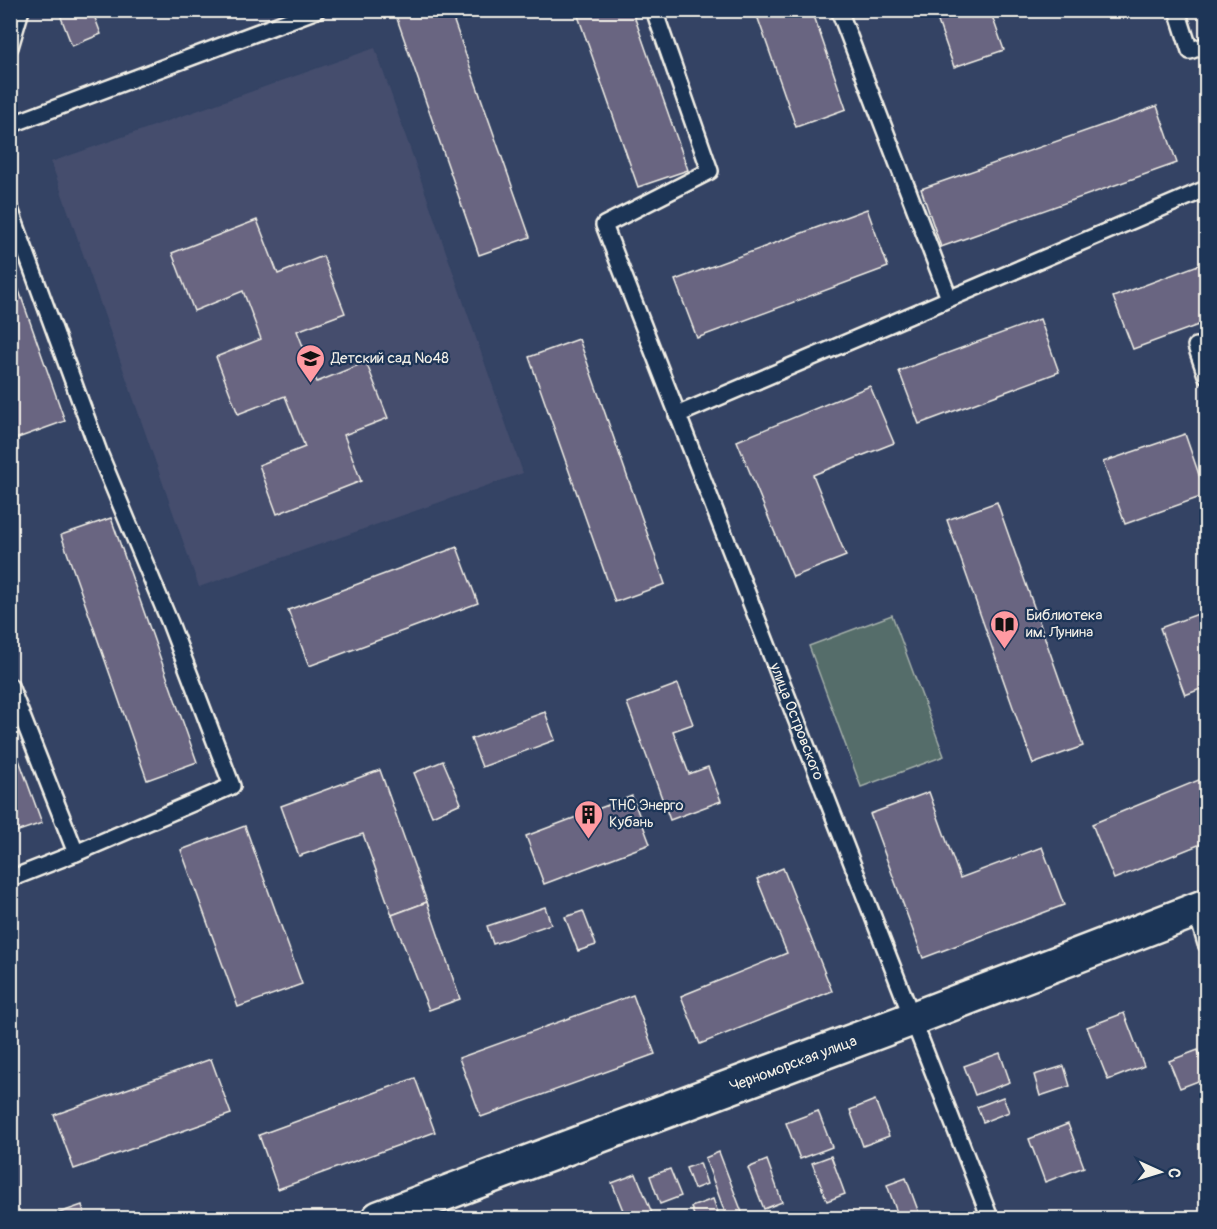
<svg xmlns="http://www.w3.org/2000/svg" width="1217" height="1229" font-family="Pangolin,sans-serif">
	<rect width="100%" height="100%" fill="#344364"/>
	<filter id="ink" filterUnits="userSpaceOnUse"><feTurbulence type="fractalNoise" baseFrequency=".0167" numOctaves="2"/><feDisplacementMap in="SourceGraphic" scale="12" xChannelSelector="R" yChannelSelector="G"/><feConvolveMatrix kernelMatrix="1 2 1 2 8 2 1 2 1" color-interpolation-filters="sRGB"/></filter>
	<g filter="url(#ink)">
		<path fill="#444d6d" d="M 375,48 L 523,473 L 199,587 L 51,162 Z"/>
		<path fill="#556d6a" stroke="#a4afa9" stroke-width="1.5" d="M 892,615 L 944,756 L 861,787 L 809,646 Z"/>
		<g fill="#696581" stroke="#f4f1e8" stroke-width="1.5">
			<path d="M 64,10 L 92,10 L 101,34 L 72,46 L 59,12 Z"/>
			<path d="M 394,10 L 450,10 L 530,237 L 479,255 Z"/>
			<path d="M 576,10 L 632,10 L 688,170 L 638,187 Z"/>
			<path d="M 755,10 L 812,10 L 846,109 L 796,127 Z"/>
			<path d="M 934,10 L 990,10 L 1004,50 L 954,67 Z"/>
			<path d="M 1157,106 L 1177,163 L 941,247 L 921,189 Z"/>
			<path d="M 867,209 L 888,267 L 697,338 L 675,280 Z"/>
			<path d="M 257,220 L 278,274 L 323,256 L 345,313 L 297,331 L 317,382 L 366,362 L 388,418 L 344,435 L 361,481 L 277,514 L 259,465 L 305,447 L 285,396 L 238,414 L 216,357 L 261,339 L 243,291 L 194,311 L 172,253 Z"/>
			<path d="M 1206,262 L 1206,338 L 1201,324 L 1133,349 L 1113,297 Z"/>
			<path d="M 10,265 L 65,421 L 15,439 L 10,426 Z"/>
			<path d="M 1040,319 L 1059,372 L 919,424 L 899,371 Z"/>
			<path d="M 579,339 L 665,584 L 615,602 L 529,357 Z"/>
			<path d="M 870,386 L 894,443 L 813,475 L 846,556 L 793,577 L 737,441 Z"/>
			<path d="M 1185,434 L 1206,495 L 1125,524 L 1103,462 Z"/>
			<path d="M 997,502 L 1083,746 L 1033,764 L 947,520 Z"/>
			<path d="M 111,518 L 197,762 L 147,780 L 61,535 Z"/>
			<path d="M 457,547 L 478,603 L 309,666 L 288,610 Z"/>
			<path d="M 1206,611 L 1206,687 L 1185,695 L 1160,628 Z"/>
			<path d="M 678,684 L 693,724 L 673,731 L 689,774 L 708,767 L 721,801 L 670,820 L 627,703 Z"/>
			<path d="M 545,712 L 555,740 L 482,767 L 471,739 Z"/>
			<path d="M 10,735 L 42,823 L 10,834 Z"/>
			<path d="M 443,761 L 461,803 L 432,816 L 414,773 Z"/>
			<path d="M 380,770 L 427,902 L 392,915 L 363,834 L 299,856 L 281,806 Z"/>
			<path d="M 1206,777 L 1206,842 L 1114,879 L 1092,824 Z"/>
			<path d="M 929,792 L 960,878 L 1042,847 L 1064,905 L 923,958 L 870,814 Z"/>
			<path d="M 632,796 L 650,844 L 544,884 L 526,836 Z"/>
			<path d="M 245,826 L 302,984 L 238,1007 L 181,850 Z"/>
			<path d="M 783,868 L 832,991 L 700,1044 L 681,996 L 787,953 L 757,879 Z"/>
			<path d="M 427,902 L 460,999 L 429,1010 L 392,915 Z"/>
			<path d="M 545,907 L 551,924 L 493,944 L 487,926 Z"/>
			<path d="M 583,911 L 596,945 L 578,951 L 565,917 Z"/>
			<path d="M 633,995 L 655,1054 L 481,1117 L 459,1058 Z"/>
			<path d="M 1124,1013 L 1144,1066 L 1108,1080 L 1087,1027 Z"/>
			<path d="M 1198,1050 L 1206,1071 L 1206,1078 L 1180,1088 L 1169,1061 Z"/>
			<path d="M 1000,1053 L 1010,1082 L 975,1095 L 964,1066 Z"/>
			<path d="M 211,1059 L 231,1114 L 74,1169 L 54,1115 Z"/>
			<path d="M 1064,1066 L 1070,1086 L 1040,1096 L 1034,1075 Z"/>
			<path d="M 415,1078 L 435,1132 L 278,1189 L 259,1135 Z"/>
			<path d="M 1003,1097 L 1009,1112 L 983,1122 L 977,1107 Z"/>
			<path d="M 875,1100 L 889,1136 L 863,1146 L 850,1110 Z"/>
			<path d="M 818,1111 L 832,1147 L 800,1159 L 786,1123 Z"/>
			<path d="M 1068,1124 L 1084,1167 L 1045,1182 L 1029,1139 Z"/>
			<path d="M 1206,1142 L 1206,1162 L 1200,1144 Z"/>
			<path d="M 719,1152 L 743,1215 L 734,1218 L 727,1218 L 705,1158 Z"/>
			<path d="M 831,1156 L 845,1194 L 827,1201 L 812,1163 Z"/>
			<path d="M 767,1160 L 782,1202 L 764,1209 L 748,1168 Z"/>
			<path d="M 700,1163 L 707,1184 L 694,1189 L 686,1168 Z"/>
			<path d="M 670,1169 L 681,1196 L 660,1204 L 650,1176 Z"/>
			<path d="M 636,1174 L 652,1213 L 638,1218 L 626,1218 L 612,1183 Z"/>
			<path d="M 906,1178 L 919,1213 L 904,1218 L 899,1218 L 887,1185 Z"/>
			<path d="M 713,1199 L 720,1218 L 695,1218 L 691,1207 Z"/>
			<path d="M 82,1205 L 86,1218 L 45,1218 Z"/>
		</g>
		<g fill="none" stroke-linecap="round" stroke-linejoin="round">
			<defs>
				<g id="lane">
					<path id="s1" d="M 654,10 L 710,171 L 604,225 L 990,1218"/>
					<path d="M 839,10 L 949,298"/>
					<path d="M 1177,10 L 1190,51 L 1206,45"/>
					<path d="M 10,47 L 21,10"/>
					<path d="M 10,125 L 317,10"/>
					<path d="M 10,209 L 100,455 L 170,623 L 232,786 L 76,853 L 10,879"/>
					<path d="M 1196,346 L 1206,375"/>
					<path d="M 677,415 L 1206,189"/>
					<path d="M 10,686 L 76,853"/>
					<path d="M 1196,910 L 1206,944"/>
				</g>
				<g id="secondary">
					<path id="s2" d="M 379,1218 L 912,1019 L 1206,906"/>
				</g>
			</defs>
			<use href="#lane" stroke="#f4f1e8" stroke-width="20"/>
			<use href="#secondary" stroke="#f4f1e8" stroke-width="38"/>
			<use href="#lane" stroke="#1d3557" stroke-width="15"/>
			<use href="#secondary" stroke="#1d3557" stroke-width="33"/>
		</g>
	</g>
	<defs>
		<symbol id="school-pin" viewBox="-11 -11 22 30"><path d="M0 17L-7.5 6A9.5 9.5 0 1 1 7.5 6Z" fill="#ff9aa2" stroke="#1d3557"/><path d="M0-5L7-2L0 1L-7-2ZM-4 1L0 2.5L4 1V4Q0 6-4 4Z" fill="#111"/></symbol>
		<symbol id="library-pin" viewBox="-11 -11 22 30"><path d="M0 17L-7.5 6A9.5 9.5 0 1 1 7.5 6Z" fill="#ff9aa2" stroke="#1d3557"/><path d="M-6-4Q-3-5.5-.7-3.5V5Q-3 3-6 4ZM6-4Q3-5.5 .7-3.5V5Q3 3 6 4Z" fill="#111"/></symbol>
		<symbol id="building-pin" viewBox="-11 -11 22 30"><path d="M0 17L-7.5 6A9.5 9.5 0 1 1 7.5 6Z" fill="#ff9aa2" stroke="#1d3557"/><path d="M-4-6H4V6H1V3H-1V6H-4ZM-2.5-4.3h1.7v1.8h-1.7ZM.8-4.3h1.7v1.8H.8ZM-2.5-1h1.7V.8h-1.7ZM.8-1h1.7V.8H.8Z" fill="#111"/></symbol>
	</defs>
	<g fill-rule="evenodd">
		<use href="#school-pin" x="294" y="342" width="33" height="45"/>
		<use href="#library-pin" x="988" y="608" width="33" height="45"/>
		<use href="#building-pin" x="572" y="798" width="33" height="45"/>
	</g>
	<g text-anchor="middle" dominant-baseline="central" stroke-width="4.5" stroke-linejoin="round" paint-order="stroke">
		<g font-size="15" fill="#f4f1e8" stroke="#1d3557" text-anchor="start">
			<text x="331" y="358">Детский сад №48</text>
			<text x="1026" y="615">Библиотека<tspan x="1026" dy="17">им. Лунина</tspan></text>
			<text x="609" y="805">ТНС Энерго<tspan x="609" dy="17">Кубань</tspan></text>
		</g>
		<g font-size="15" fill="#f4f1e8" stroke="#1d3557">
			<text stroke="none"><textPath href="#s1" startOffset="822">улица Островского</textPath></text>
			<text stroke="none"><textPath href="#s2" startOffset="442">Черноморская улица</textPath></text>
		</g>
	</g>
	<rect width="1217" height="1229" fill="none" stroke="#1d3557" stroke-width="36"/>
	<rect x="18" y="18" width="1181" height="1193" fill="none" stroke="#f4f1e8" stroke-width="2" filter="url(#ink)"/>
	<g transform="translate(1160 1172) rotate(94)" stroke="#1d3557" stroke-width="4.5" paint-order="stroke">
	<path d="M0-4.5L10 22L0 15L-10 22Z" fill="#f4f1e8"/>
	<text y="-9" font-size="16" font-weight="bold" text-anchor="middle" fill="#f4f1e8">С</text>
	</g>
</svg>
